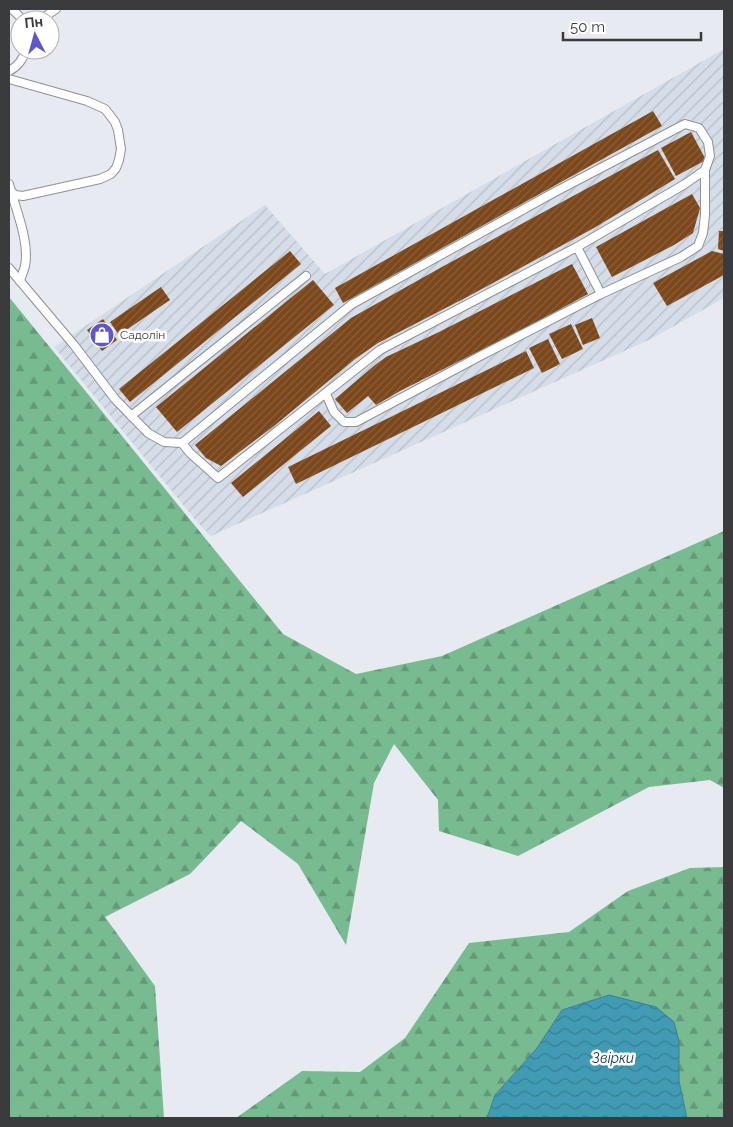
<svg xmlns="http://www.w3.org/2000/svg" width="733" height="1127" font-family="Raleway,sans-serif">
	<defs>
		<pattern id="industrial-furrows" width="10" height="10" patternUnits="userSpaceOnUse" patternTransform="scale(1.25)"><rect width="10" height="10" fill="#d5dde8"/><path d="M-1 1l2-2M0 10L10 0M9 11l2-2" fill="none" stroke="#b8bfc8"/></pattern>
		<pattern id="forest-firs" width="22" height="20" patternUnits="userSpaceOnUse" patternTransform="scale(1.25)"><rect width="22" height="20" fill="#78bb90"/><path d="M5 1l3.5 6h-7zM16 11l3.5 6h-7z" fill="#639977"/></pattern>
		<pattern id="water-waves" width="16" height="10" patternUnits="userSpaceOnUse" patternTransform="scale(1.25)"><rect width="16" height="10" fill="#419bb5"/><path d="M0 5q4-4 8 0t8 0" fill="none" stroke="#378094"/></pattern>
		<pattern id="building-hatch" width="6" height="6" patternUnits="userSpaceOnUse" patternTransform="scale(1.25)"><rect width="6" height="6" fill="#7c471a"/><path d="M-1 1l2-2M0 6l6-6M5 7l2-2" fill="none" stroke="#8a603c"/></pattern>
	</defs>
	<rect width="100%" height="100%" fill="#e7ebf1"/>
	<path fill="url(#industrial-furrows)" d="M 724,49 L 724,298 L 651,339 L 211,536 L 198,523 L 54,347 L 265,205 L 325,274 Z"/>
	<g fill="url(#forest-firs)">
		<path d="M 9,297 L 283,634 L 356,674 L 442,656 L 724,531 L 724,788 L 710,780 L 649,787 L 518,856 L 439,831 L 438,800 L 394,744 L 374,783 L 346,945 L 298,864 L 241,821 L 190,874 L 105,917 L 155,986 L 164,1118 L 9,1118 Z"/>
		<path d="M 724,867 L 724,1118 L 687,1118 L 679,1081 L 679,1041 L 562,1010 L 537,1048 L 495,1095 L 487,1118 L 236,1118 L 302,1071 L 360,1072 L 405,1038 L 469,943 L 569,932 L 628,891 L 690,868 Z"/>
	</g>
	<path fill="url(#water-waves)" stroke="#3f7e91" d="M 609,995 L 656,1007 L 674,1022 L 679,1041 L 679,1081 L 687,1118 L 487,1118 L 495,1095 L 537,1048 L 562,1010 Z"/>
	<g fill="url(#building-hatch)">
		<path d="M 653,111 L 662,126 L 343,303 L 335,288 Z"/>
		<path d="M 691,132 L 706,160 L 676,176 L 661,148 Z"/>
		<path d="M 658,150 L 675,179 L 594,228 L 467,297 L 378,343 L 355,359 L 274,426 L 221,466 L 206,458 L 195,445 L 351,318 L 440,268 Z"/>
		<path d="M 692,194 L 700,208 L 693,233 L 674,245 L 612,277 L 596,247 Z"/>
		<path d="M 719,231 L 724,231 L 724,251 L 718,249 Z"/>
		<path d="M 290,251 L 301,264 L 130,402 L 119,389 Z"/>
		<path d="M 712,251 L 724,254 L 724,275 L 667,306 L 653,283 Z"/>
		<path d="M 572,264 L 588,294 L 527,327 L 400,391 L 376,405 L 368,396 L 347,413 L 335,399 L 375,365 L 386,357 L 439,332 Z"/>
		<path d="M 313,280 L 334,305 L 177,432 L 156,407 Z"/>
		<path d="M 161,287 L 170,300 L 119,335 L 110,322 Z"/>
		<path d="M 592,318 L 600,338 L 583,345 L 575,325 Z"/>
		<path d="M 103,319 L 117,340 L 102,351 L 87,330 Z"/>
		<path d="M 571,324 L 583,349 L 562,359 L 549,334 Z"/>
		<path d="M 548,339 L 560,364 L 542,373 L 529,348 Z"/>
		<path d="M 526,351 L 534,368 L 296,484 L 288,467 Z"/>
		<path d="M 319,411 L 331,426 L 243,497 L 231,483 Z"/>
	</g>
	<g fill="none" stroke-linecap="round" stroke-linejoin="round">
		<defs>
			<g id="service">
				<path d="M 12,9 L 23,20"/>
				<path d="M 38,20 L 43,18 L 56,9"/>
				<path d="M 9,71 C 17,67 24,59 25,50"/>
				<path d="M 9,79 L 87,101 L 105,109 L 115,122 L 118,130 L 121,149 L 119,160 L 116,168 L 111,174 L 100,179 L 23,196 L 15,195 L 11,191"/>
				<path d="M 9,184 C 15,208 30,241 25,266 C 24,271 21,276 20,281"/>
				<path d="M 9,268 L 74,345 L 115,399 L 148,433 L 164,442 L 182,443 L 190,453 L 218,478 L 380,350 L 577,247 L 601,294 L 484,354 L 356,422 L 344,422 L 334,412 L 326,394"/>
				<path d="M 601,294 L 681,257 L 698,246 L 703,233 L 705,215 L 705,170"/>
				<path d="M 131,416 L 306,276"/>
				<path d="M 182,443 L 352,304 L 553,193 L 685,124 L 699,128 L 708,142 L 710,156 L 705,170 L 685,184 L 577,247"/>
			</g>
		</defs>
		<use href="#service" stroke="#8d9196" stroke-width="10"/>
		<use href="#service" stroke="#fff" stroke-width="8"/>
	</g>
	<defs>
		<symbol id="shop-disc" viewBox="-11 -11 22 22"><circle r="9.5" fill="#5f56ce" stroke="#fff"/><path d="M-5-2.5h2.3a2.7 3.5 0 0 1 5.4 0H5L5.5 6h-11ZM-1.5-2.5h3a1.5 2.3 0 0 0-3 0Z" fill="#fff"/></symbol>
	</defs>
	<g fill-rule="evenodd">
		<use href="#shop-disc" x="88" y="321" width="28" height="28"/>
	</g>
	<g text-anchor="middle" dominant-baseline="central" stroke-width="5" stroke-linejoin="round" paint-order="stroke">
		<g font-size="12" fill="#393b3d" stroke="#fff" text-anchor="start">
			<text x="120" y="335">Садолін</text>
		</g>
		<g font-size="14" font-style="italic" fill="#06313d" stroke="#fff">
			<text x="613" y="1058">Звірки</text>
		</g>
	</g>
	<rect width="733" height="1127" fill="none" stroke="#393b3d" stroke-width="20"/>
	<g transform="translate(35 35) rotate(354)"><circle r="24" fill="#ffffff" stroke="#b0b1b1"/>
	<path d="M0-4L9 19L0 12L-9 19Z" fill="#5f56ce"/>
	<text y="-8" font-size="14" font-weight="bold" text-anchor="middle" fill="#393b3d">Пн</text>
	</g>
	<path d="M563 32v8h138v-8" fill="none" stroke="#393b3d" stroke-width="2.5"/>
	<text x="570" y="32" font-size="15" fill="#393b3d" stroke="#ffffff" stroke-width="4" paint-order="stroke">50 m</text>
</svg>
